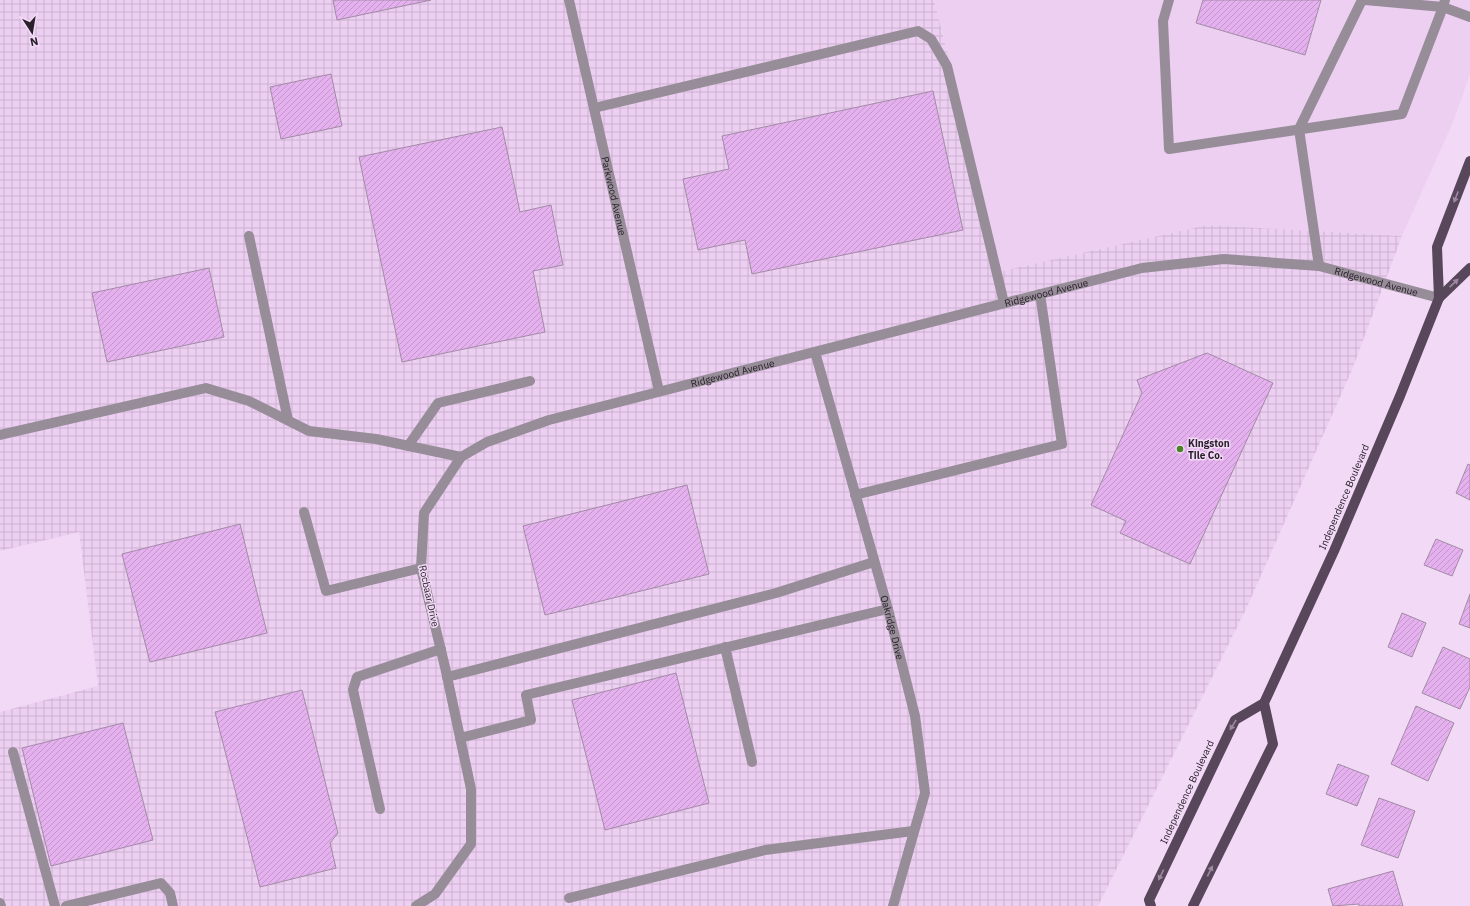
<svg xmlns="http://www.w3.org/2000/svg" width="1470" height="906" font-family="'IBM Plex Sans',sans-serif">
	<defs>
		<pattern id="industrial-grid" width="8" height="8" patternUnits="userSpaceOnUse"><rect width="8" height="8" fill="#edcff2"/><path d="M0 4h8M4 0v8" fill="none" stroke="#cbb1d0"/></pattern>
		<pattern id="building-hatch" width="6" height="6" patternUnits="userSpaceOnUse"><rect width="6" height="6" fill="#e5b0ee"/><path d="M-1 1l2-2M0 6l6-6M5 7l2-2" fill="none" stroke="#c497cc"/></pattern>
	</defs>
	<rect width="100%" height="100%" fill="#f2daf7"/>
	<path fill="#edcff2" d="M 934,0 L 1470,0 L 1470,74 L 1454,120 L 1402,236 L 1207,225 L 1002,271 Z"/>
	<path fill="url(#industrial-grid)" d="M 0,0 L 934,0 L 1002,271 L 1207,225 L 1402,236 L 1352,370 L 1247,607 L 1098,906 L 0,906 L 0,712 L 98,686 L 79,532 L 0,551 Z"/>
	<g fill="url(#building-hatch)" stroke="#a18ba5">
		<path d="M 333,0 L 431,0 L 337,20 Z"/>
		<path d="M 1203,0 L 1321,0 L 1305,55 L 1196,23 Z"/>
		<path d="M 331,74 L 342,126 L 281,139 L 270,87 Z"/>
		<path d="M 933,91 L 963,230 L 752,274 L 745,240 L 698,250 L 683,179 L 729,169 L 722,136 Z"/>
		<path d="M 502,127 L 520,212 L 551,205 L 563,265 L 533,271 L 545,332 L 402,362 L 359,157 Z"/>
		<path d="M 209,268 L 224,337 L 107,362 L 92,293 Z"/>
		<path d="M 1207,353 L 1273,383 L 1190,564 L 1120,533 L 1126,521 L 1091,505 L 1142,393 L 1137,380 Z"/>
		<path d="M 1468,464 L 1470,465 L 1470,500 L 1456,493 Z"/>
		<path d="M 687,485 L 709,574 L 545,615 L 523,526 Z"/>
		<path d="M 240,524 L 267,633 L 150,662 L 122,554 Z"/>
		<path d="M 1436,539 L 1463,550 L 1452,576 L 1424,565 Z"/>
		<path d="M 1470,594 L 1470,628 L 1459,624 Z"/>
		<path d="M 1402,613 L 1426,623 L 1412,657 L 1388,647 Z"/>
		<path d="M 1443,647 L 1470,659 L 1470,687 L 1460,709 L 1422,693 Z"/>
		<path d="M 676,673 L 709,803 L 605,830 L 572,700 Z"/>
		<path d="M 302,690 L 338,833 L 330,843 L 336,868 L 260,887 L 215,712 Z"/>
		<path d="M 1416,706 L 1454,723 L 1428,781 L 1391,764 Z"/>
		<path d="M 123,723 L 153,840 L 51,866 L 22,748 Z"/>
		<path d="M 1338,764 L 1369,776 L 1357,806 L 1326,794 Z"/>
		<path d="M 1379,798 L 1415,811 L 1398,858 L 1361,845 Z"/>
		<path d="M 1393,871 L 1403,906 L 1359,906 L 1359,904 L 1333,906 L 1328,889 Z"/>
	</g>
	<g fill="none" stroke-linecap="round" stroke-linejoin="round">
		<g stroke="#978d99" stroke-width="10">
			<path d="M 1169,0 L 1163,21 L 1169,149 L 1402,114 L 1443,7 L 1365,0"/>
			<path d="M 1445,0 L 1443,7 L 1470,17"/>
			<path d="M 594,108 L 918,31 L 931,39 L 947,66 L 1004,303"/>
			<path d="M 249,236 L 288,420"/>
			<path d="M 1319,266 L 1299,129 L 1362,0"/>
			<path d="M 0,435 L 206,388 L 249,401 L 309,431 L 376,439 L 461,457"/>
			<path d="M 408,446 L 438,403 L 530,381"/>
			<path d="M 855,495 L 1062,444 L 1040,294"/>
			<path d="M 304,512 L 326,591 L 421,568"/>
			<path d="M 725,647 L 752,762"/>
			<path d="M 447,677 L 776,593 L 874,562"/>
			<path d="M 460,738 L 531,720 L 526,695 L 888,609"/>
			<path d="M 13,752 L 55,906"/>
			<path d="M 380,809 L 353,690 L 357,677 L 441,649"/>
			<path d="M 569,898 L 765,850 L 913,831"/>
			<path d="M 0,903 L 1,906"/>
			<path d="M 66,906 L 161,883 L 170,893 L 173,906"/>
		</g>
		<g stroke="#978d99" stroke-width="10">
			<path id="s1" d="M 569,0 L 659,391"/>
			<path id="s2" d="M 815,352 L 888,609 L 915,716 L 925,793 L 893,906"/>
			<path id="s3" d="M 416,906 L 435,894 L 471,844 L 471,789 L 445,667 L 421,568 L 424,513 L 461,457 L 487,442 L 549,420 L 1142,268 L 1224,259 L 1319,266 L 1439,298"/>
		</g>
		<g stroke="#58475b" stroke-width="10">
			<path d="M 1439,298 L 1470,268"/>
			<path d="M 1151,906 L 1149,900 L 1235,720 L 1264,703 L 1334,551 L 1400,396 L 1439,298 L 1437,247 L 1470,161"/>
			<path d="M 1193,906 L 1273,744 L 1264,703"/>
		</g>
	</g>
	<defs><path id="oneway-solid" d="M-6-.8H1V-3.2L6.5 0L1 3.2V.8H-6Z"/></defs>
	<g fill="#9d89a1">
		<use href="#oneway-solid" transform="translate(1456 197) rotate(111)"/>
		<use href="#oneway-solid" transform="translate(1454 283) rotate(-43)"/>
		<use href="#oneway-solid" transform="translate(1233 725) rotate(121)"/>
		<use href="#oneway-solid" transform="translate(1210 871) rotate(-64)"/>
		<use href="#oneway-solid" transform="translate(1161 875) rotate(116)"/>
	</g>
	<circle fill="#478524" stroke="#f2daf7" stroke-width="1.5" cx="1180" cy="449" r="4"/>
	<g text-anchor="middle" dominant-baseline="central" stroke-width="3" stroke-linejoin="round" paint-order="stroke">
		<g font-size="10" fill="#29202a" stroke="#f2daf7">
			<text stroke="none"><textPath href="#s1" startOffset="201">Parkwood Avenue</textPath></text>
			<text stroke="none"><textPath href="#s3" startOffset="1433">Ridgewood Avenue</textPath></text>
			<text stroke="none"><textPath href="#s3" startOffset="1097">Ridgewood Avenue</textPath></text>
			<text stroke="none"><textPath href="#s3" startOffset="773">Ridgewood Avenue</textPath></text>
			<text transform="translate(1344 497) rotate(-67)">Independence Boulevard</text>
			<text transform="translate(429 596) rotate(78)">Rocbaar Drive</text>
			<text stroke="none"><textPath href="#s2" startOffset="286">Oakridge Drive</textPath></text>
			<text transform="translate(1187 792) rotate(-65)">Independence Boulevard</text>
		</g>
		<g font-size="10" font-weight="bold" fill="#29202a" stroke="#f2daf7" text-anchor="start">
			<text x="1188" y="443">Kingston<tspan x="1188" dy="12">Tile Co.</tspan></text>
		</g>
	</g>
	<g transform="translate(32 32) rotate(168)" stroke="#f2daf7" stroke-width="3" paint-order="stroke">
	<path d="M0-3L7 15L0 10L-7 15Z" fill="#29202a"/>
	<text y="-6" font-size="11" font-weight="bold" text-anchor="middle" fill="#29202a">N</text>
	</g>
</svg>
